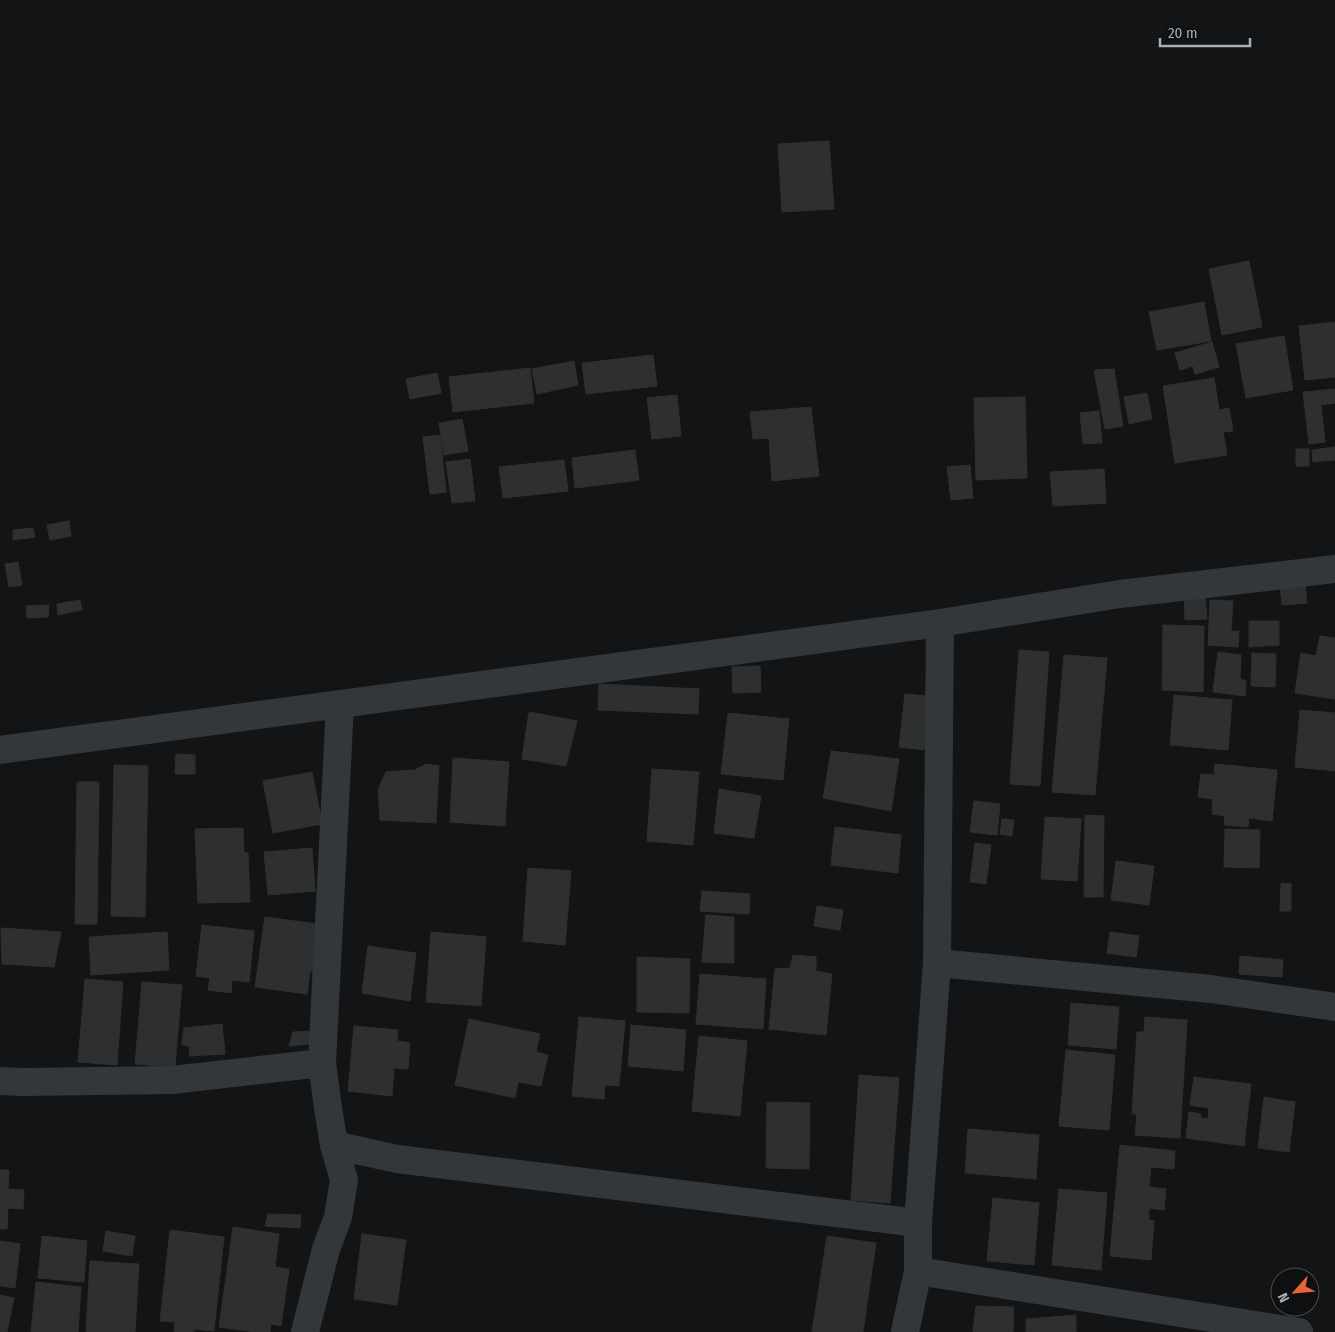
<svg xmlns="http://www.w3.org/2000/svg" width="1335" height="1332" font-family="'Fira Sans Condensed',sans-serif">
	<rect width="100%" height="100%" fill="#131415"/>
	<g fill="#2e2f31" stroke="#2d2f31">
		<path d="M 829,141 L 834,209 L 782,212 L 778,144 Z"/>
		<path d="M 1249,261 L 1262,327 L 1222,335 L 1209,269 Z"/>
		<path d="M 1204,302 L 1211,341 L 1157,350 L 1149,312 Z"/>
		<path d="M 1335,322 L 1335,377 L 1305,380 L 1299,326 Z"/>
		<path d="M 1284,336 L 1293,390 L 1246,398 L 1236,344 Z"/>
		<path d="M 1212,342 L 1219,367 L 1195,374 L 1193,366 L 1180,370 L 1175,353 Z"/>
		<path d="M 653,355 L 657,386 L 586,394 L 582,363 Z"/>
		<path d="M 574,361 L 578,385 L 537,394 L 532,369 Z"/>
		<path d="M 530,368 L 534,403 L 453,412 L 449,377 Z"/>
		<path d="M 1114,369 L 1123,426 L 1105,429 L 1094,370 Z"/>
		<path d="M 437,373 L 441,393 L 410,399 L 406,379 Z"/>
		<path d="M 1214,378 L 1219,410 L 1229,408 L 1233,431 L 1223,432 L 1227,455 L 1175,463 L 1163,386 Z"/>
		<path d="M 1335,389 L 1335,403 L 1321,405 L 1325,442 L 1309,444 L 1303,392 Z"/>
		<path d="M 1147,393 L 1152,419 L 1129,424 L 1124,397 Z"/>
		<path d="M 677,395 L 681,436 L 652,439 L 647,398 Z"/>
		<path d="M 1025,397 L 1027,478 L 976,480 L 974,398 Z"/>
		<path d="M 811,407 L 819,476 L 772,481 L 769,438 L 753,439 L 750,412 Z"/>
		<path d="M 1099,411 L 1102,443 L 1083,444 L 1080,413 Z"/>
		<path d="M 462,419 L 468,451 L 444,455 L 439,423 Z"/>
		<path d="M 440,435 L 446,492 L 430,494 L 423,437 Z"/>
		<path d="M 1335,447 L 1335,460 L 1313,462 L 1312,450 Z"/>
		<rect x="1296" y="449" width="13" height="17"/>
		<path d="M 635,450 L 639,480 L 575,488 L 572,458 Z"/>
		<path d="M 470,459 L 475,501 L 452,503 L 446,462 Z"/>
		<path d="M 564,460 L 568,491 L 503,498 L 499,467 Z"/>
		<path d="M 970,465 L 973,498 L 951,500 L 947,467 Z"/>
		<path d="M 1104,469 L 1106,503 L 1053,506 L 1050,472 Z"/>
		<path d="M 69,521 L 71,536 L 50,540 L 47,525 Z"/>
		<path d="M 33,528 L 35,537 L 13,540 L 13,530 Z"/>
		<path d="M 18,562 L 22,585 L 9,587 L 5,564 Z"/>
		<path d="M 1305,584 L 1307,603 L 1282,605 L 1280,586 Z"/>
		<path d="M 1205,592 L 1207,619 L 1185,620 L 1184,593 Z"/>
		<path d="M 80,600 L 82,610 L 58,615 L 57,604 Z"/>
		<path d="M 1210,600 L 1233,601 L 1231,631 L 1239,631 L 1238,647 L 1208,645 Z"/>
		<path d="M 49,605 L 48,617 L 27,618 L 26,606 Z"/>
		<path d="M 1249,621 L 1279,621 L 1279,645 L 1249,647 Z"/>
		<path d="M 1163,625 L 1204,626 L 1203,692 L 1162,690 Z"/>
		<path d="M 1320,636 L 1335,638 L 1335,699 L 1295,693 L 1301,653 L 1316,656 Z"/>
		<path d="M 1019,650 L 1049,652 L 1040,786 L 1010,784 Z"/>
		<path d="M 1218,652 L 1241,655 L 1240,679 L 1246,681 L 1245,696 L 1213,692 Z"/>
		<path d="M 1252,653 L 1276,654 L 1275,687 L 1251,686 Z"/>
		<path d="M 1064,655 L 1107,658 L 1095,795 L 1052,792 Z"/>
		<path d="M 760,666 L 761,692 L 733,693 L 732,667 Z"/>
		<path d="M 599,684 L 699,689 L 698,714 L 598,710 Z"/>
		<path d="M 905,694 L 929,696 L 924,750 L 899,747 Z"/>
		<path d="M 1174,695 L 1232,700 L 1228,750 L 1170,745 Z"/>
		<path d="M 1300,710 L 1335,713 L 1335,771 L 1295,767 Z"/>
		<path d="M 529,712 L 577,721 L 566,766 L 522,759 Z"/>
		<path d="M 728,713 L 789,719 L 783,780 L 721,774 Z"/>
		<path d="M 831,751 L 899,759 L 891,811 L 823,798 Z"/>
		<path d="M 176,754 L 195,755 L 195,774 L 175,774 Z"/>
		<path d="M 453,758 L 509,762 L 505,826 L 450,822 Z"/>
		<path d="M 426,764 L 439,766 L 436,823 L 380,820 L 378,789 L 386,772 L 415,770 Z"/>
		<path d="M 1215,764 L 1277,770 L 1272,821 L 1249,818 L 1248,827 L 1224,825 L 1225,816 L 1212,814 L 1213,799 L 1198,797 L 1201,774 L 1214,775 Z"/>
		<path d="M 114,765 L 148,766 L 145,917 L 111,916 Z"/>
		<path d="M 652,769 L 699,772 L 693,845 L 647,841 Z"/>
		<path d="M 312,772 L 322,824 L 273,833 L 263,781 Z"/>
		<path d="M 77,782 L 99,782 L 97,924 L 75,924 Z"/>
		<path d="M 719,789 L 761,796 L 754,838 L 714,833 Z"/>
		<path d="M 974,801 L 1000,804 L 997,835 L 970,832 Z"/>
		<path d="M 1085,815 L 1104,816 L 1103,897 L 1084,897 Z"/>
		<path d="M 1045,817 L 1081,819 L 1077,881 L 1041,879 Z"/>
		<path d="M 1002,819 L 1014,820 L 1012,836 L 1000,834 Z"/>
		<path d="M 835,827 L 901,835 L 898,873 L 831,865 Z"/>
		<path d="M 243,828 L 244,853 L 248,853 L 250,902 L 198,903 L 195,829 Z"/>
		<path d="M 1225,829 L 1260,830 L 1259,868 L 1224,867 Z"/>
		<path d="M 975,843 L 991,845 L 986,884 L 970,882 Z"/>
		<path d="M 312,848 L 315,891 L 268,895 L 264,852 Z"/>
		<path d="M 1116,861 L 1154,866 L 1149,905 L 1111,900 Z"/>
		<path d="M 528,868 L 571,871 L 565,945 L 523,941 Z"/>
		<path d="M 1281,883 L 1291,884 L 1291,911 L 1280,911 Z"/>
		<path d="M 702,891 L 750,894 L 749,914 L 700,911 Z"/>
		<path d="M 817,906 L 843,910 L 840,930 L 814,926 Z"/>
		<path d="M 706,915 L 734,917 L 734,963 L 702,962 Z"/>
		<path d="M 265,917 L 317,924 L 314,943 L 324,945 L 321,972 L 310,971 L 307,994 L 255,987 Z"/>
		<path d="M 202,925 L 254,931 L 249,982 L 232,980 L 231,993 L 208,990 L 210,978 L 196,976 Z"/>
		<path d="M 1,928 L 61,932 L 54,967 L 2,964 Z"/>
		<path d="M 167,932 L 169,970 L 91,975 L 89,937 Z"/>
		<path d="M 431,932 L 486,937 L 481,1006 L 426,1002 Z"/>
		<path d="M 1110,932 L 1139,936 L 1136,957 L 1107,953 Z"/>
		<path d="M 368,946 L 416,953 L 410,1001 L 362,993 Z"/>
		<path d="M 793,955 L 816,957 L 816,971 L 832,974 L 826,1035 L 769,1029 L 775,969 L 790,968 Z"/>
		<path d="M 1240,956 L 1283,960 L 1282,977 L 1239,974 Z"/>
		<path d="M 637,957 L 690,959 L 689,1013 L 637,1012 Z"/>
		<path d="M 700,974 L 766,979 L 763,1029 L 696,1024 Z"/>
		<path d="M 85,979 L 123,982 L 117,1065 L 78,1062 Z"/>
		<path d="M 142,982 L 182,985 L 175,1067 L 135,1064 Z"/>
		<path d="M 1071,1003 L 1119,1007 L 1116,1049 L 1068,1045 Z"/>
		<path d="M 579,1017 L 625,1021 L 619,1086 L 605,1085 L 604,1099 L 572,1096 Z"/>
		<path d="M 1145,1017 L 1187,1020 L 1180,1138 L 1135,1135 L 1137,1114 L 1132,1114 L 1137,1032 L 1144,1032 Z"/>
		<path d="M 469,1019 L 540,1034 L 536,1052 L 548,1055 L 541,1086 L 518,1082 L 515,1098 L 455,1085 Z"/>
		<path d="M 222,1024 L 225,1054 L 189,1056 L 190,1047 L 182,1044 L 184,1028 Z"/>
		<path d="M 631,1025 L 686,1030 L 683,1071 L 628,1066 Z"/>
		<path d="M 354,1026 L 398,1030 L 397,1041 L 410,1043 L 408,1069 L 394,1068 L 392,1096 L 348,1091 Z"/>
		<path d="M 311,1031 L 312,1044 L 289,1046 L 293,1032 Z"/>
		<path d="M 699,1036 L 747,1041 L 740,1116 L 692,1111 Z"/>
		<path d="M 1066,1050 L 1115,1055 L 1109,1130 L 1059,1126 Z"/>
		<path d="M 859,1075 L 899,1078 L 890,1203 L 851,1200 Z"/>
		<path d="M 1194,1077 L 1251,1084 L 1244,1146 L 1186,1138 L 1189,1112 L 1201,1114 L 1201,1118 L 1208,1119 L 1209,1108 L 1190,1105 Z"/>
		<path d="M 1264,1097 L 1295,1102 L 1289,1152 L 1258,1148 Z"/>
		<path d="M 767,1102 L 810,1103 L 809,1169 L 766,1168 Z"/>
		<path d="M 968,1129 L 1039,1135 L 1036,1179 L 965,1173 Z"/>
		<path d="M 1120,1145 L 1175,1151 L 1174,1169 L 1151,1167 L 1149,1187 L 1166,1189 L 1164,1210 L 1149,1208 L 1149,1220 L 1154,1221 L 1151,1260 L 1110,1256 Z"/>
		<path d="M 0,1170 L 9,1170 L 8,1189 L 24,1190 L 23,1209 L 8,1208 L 7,1229 L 0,1229 Z"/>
		<path d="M 1059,1189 L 1107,1193 L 1101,1270 L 1052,1265 Z"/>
		<path d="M 993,1198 L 1039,1203 L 1034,1265 L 987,1261 Z"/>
		<path d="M 268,1214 L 301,1215 L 300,1228 L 265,1226 Z"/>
		<path d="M 233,1227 L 279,1234 L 275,1267 L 289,1269 L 281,1326 L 271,1324 L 270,1332 L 255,1332 L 219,1327 Z"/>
		<path d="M 170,1230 L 224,1237 L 214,1331 L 194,1329 L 194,1332 L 174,1332 L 175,1322 L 160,1321 Z"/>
		<path d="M 106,1231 L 135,1236 L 132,1256 L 103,1251 Z"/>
		<path d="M 362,1234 L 406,1240 L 397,1305 L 354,1299 Z"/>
		<path d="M 42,1236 L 87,1241 L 84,1282 L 38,1278 Z"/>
		<path d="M 827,1236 L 876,1243 L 863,1332 L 812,1332 Z"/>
		<path d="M 0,1241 L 20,1244 L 15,1288 L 0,1286 Z"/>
		<path d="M 90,1261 L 139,1264 L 135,1332 L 86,1332 Z"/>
		<path d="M 36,1282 L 81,1287 L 78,1332 L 31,1332 Z"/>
		<path d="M 0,1295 L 14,1298 L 7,1332 L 0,1332 Z"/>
		<path d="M 976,1306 L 1014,1307 L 1013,1332 L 973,1332 Z"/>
		<path d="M 1076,1315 L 1076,1332 L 1026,1332 L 1026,1319 Z"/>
	</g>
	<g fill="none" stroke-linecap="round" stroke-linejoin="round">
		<g stroke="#34373a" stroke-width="28">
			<path d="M 937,963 L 1211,989 L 1335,1007"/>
			<path d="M 0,1081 L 23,1082 L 172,1080 L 322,1063"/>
			<path d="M 334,1145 L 397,1159 L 918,1223"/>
			<path d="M 918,1271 L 1299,1332"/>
			<path d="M 305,1332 L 326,1249 L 338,1217 L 344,1180 L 334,1145 L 328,1108 L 322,1063 L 340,704"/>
			<path d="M 905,1332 L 918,1271 L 918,1223 L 937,963 L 940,623"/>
		</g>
		<path stroke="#34373a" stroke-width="28" d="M 0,750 L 940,623 L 1120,594 L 1335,569"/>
	</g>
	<g transform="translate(1295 1292) rotate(243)"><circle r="24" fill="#0e0f10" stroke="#4b4f52"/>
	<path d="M0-4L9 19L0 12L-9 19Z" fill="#e86338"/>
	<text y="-8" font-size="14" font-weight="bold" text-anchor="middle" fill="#a6b0b4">N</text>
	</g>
	<path d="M1160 38v8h90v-8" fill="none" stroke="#a6b0b4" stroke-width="2.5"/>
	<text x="1168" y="38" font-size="15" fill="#a6b0b4" stroke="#0e0f10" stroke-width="4" paint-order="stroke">20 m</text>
</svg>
